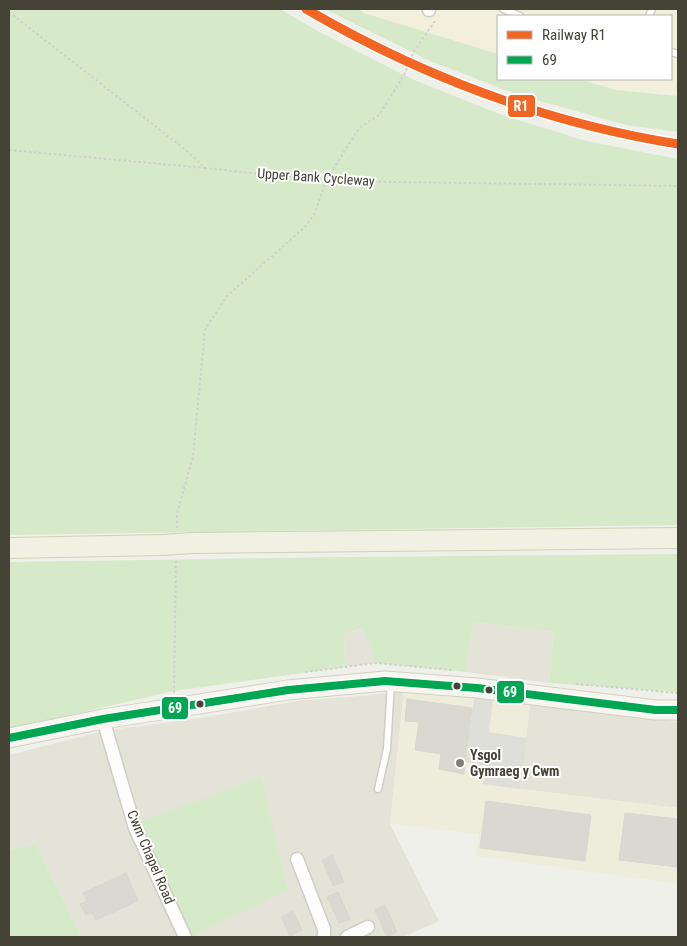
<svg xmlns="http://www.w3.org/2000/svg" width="687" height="946" font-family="'Roboto Condensed',sans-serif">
	<rect width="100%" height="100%" fill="#f0f0ea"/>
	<g fill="#e4e3d7">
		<path d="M 473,622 L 554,632 L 549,683 L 466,672 Z"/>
		<path d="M 364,628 L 376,663 L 345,667 L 344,634 Z"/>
		<path d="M 404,690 L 390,824 L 439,921 L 403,937 L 81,937 L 36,844 L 9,850 L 9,755 L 103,731 L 194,719 L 298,701 L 371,695 Z"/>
		<path d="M 530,704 L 678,722 L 678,808 L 520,789 Z"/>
	</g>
	<path fill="#f2efdd" d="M 358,9 L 678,9 L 678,94 L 616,90 L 579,79 L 671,79 L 671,16 L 498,16 L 498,54 L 364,13 Z"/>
	<path fill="#eeeddc" d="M 404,690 L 530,704 L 520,789 L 678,808 L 678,884 L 476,856 L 479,834 L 390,824 Z"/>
	<g fill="#d6eaca">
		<path d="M 9,9 L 280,9 L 321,33 L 412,79 L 502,115 L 586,141 L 678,159 L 678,525 L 9,535 Z"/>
		<path d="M 325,9 L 358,9 L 364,13 L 498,54 L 498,79 L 579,79 L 616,90 L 678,96 L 678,132 L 626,125 L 518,95 L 428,60 Z"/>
		<path d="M 678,554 L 678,692 L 549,683 L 554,632 L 473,622 L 466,672 L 376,663 L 363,628 L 344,634 L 345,667 L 174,691 L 9,729 L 9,562 L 345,557 Z"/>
		<path d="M 261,778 L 288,890 L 190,937 L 137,822 Z"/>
		<path d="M 36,844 L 81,937 L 9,937 L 9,850 Z"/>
	</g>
	<path fill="#dfdfd9" d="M 474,697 L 493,699 L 489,732 L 527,738 L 520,789 L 483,784 L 486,766 L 466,762 Z"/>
	<g fill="#d9d9d2" stroke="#d8d7d0">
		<path d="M 407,699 L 472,708 L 464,774 L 439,769 L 441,754 L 415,750 L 419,722 L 405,721 Z"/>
		<path d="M 486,801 L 591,815 L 585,861 L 480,848 Z"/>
		<path d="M 625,813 L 678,819 L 678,867 L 619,860 Z"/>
		<path d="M 332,855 L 344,882 L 333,886 L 322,860 Z"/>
		<path d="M 126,873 L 138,901 L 96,920 L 92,913 L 86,915 L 80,904 L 87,901 L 83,893 Z"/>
		<path d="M 338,892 L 350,919 L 339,923 L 327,897 Z"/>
		<path d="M 385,905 L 397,932 L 387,937 L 375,910 Z"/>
		<path d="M 293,911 L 302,930 L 290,936 L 281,917 Z"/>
	</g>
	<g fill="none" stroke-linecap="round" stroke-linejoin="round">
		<defs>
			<g id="service">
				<path d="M 503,9 L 520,16"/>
				<path d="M 649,16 L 652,9"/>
				<path d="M 671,52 L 678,54"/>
				<path d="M 378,789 L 387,749 L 391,683"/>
			</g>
			<g id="minor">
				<path d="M 429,10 L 429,9"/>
				<path d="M 103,719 L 135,828 L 185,937"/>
				<path d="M 297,859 L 324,929 L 324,937"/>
				<path d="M 347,937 L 368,927"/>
			</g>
			<path id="secondary" d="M 9,738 L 103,719 L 288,690 L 385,681 L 477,688 L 656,710 L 678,710"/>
			<g id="primary">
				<path d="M 192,543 L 678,538"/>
				<path d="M 9,548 L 163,545"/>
			</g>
		</defs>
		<use href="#service" stroke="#cecdc7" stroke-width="9"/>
		<use href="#minor" stroke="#cecdc7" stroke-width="15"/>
		<use href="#secondary" stroke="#d0d0c3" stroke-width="21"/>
		<use href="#primary" stroke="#d2d0b7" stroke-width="22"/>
		<g stroke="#d0d0ca" stroke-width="2" stroke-dasharray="2.5 2.5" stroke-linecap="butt">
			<path d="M 9,12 L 187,151 L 205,168 L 326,181 L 678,186"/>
			<path d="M 9,150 L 205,168"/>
			<path d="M 177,528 L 177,514 L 193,456 L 205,330 L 227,296 L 305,227 L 315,213 L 326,181 L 359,128 L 379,115 L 404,75 L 414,51 L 435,21"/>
			<path d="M 305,672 L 376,663 L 452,670"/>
			<path d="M 576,684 L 678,693"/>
			<path d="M 174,693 L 176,561"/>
		</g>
		<use href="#service" stroke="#fdfdfc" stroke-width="6"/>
		<use href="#minor" stroke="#fdfdfc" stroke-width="12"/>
		<use href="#secondary" stroke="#f6f6ee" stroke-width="19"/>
		<use href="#primary" stroke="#f0f0e3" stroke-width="20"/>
		<defs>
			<path id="primary-bridge" d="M 163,545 L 192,543"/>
		</defs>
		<use href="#primary-bridge" stroke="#d2d0b7" stroke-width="22" stroke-linecap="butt"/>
		<use href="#primary-bridge" stroke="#f0f0e3" stroke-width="20"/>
		<defs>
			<path id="bus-1" d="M 9,738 L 103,719 L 288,690 L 385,681 L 477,688 L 656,710 L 678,710"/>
		</defs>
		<use href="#bus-1" stroke="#fff" stroke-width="11"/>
		<use href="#bus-1" stroke="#00a651" stroke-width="8"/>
		<defs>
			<path id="rail-1" d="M 306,9 C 421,76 546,123 678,144"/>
		</defs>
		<use href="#rail-1" stroke="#fff" stroke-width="12"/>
		<use href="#rail-1" stroke="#f26522" stroke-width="9"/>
	</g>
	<g fill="#454336" stroke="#fff" stroke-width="2">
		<circle cx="457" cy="686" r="4.5"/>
		<circle cx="489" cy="690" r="4.5"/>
		<circle cx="200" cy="704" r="4.5"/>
	</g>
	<circle fill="#818075" stroke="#fff" stroke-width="2" cx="460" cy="763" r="5"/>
	<g text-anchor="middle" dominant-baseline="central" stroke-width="4" stroke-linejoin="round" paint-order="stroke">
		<g font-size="14" fill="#454336" stroke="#fff">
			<text transform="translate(316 177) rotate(4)">Upper Bank Cycleway</text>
			<text transform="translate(151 857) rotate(67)">Cwm Chapel Road</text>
		</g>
		<g font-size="14" font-weight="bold" fill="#454336" stroke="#fff" text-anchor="start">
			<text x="470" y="755">Ysgol<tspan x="470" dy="16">Gymraeg y Cwm</tspan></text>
		</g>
	</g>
	<g stroke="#fff" stroke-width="2">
		<rect x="507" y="94" width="29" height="24" rx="5" fill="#f26522"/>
		<rect x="496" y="680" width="29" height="24" rx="5" fill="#00a651"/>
		<rect x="161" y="696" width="28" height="24" rx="5" fill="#00a651"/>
	</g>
	<g font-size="14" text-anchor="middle" font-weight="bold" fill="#fff">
		<text x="521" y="111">R1</text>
		<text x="510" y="697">69</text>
		<text x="175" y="713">69</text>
	</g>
	<rect width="687" height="946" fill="none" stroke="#454336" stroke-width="20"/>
	<rect x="497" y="15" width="175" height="65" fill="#ffffff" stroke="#b5b4af"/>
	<rect x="507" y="31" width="25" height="8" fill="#f26522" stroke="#b5b4af"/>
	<text x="542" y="40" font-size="15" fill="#454336">Railway R1</text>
	<rect x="507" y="56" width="25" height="8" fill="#00a651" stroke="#b5b4af"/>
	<text x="542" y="65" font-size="15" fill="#454336">69</text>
</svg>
